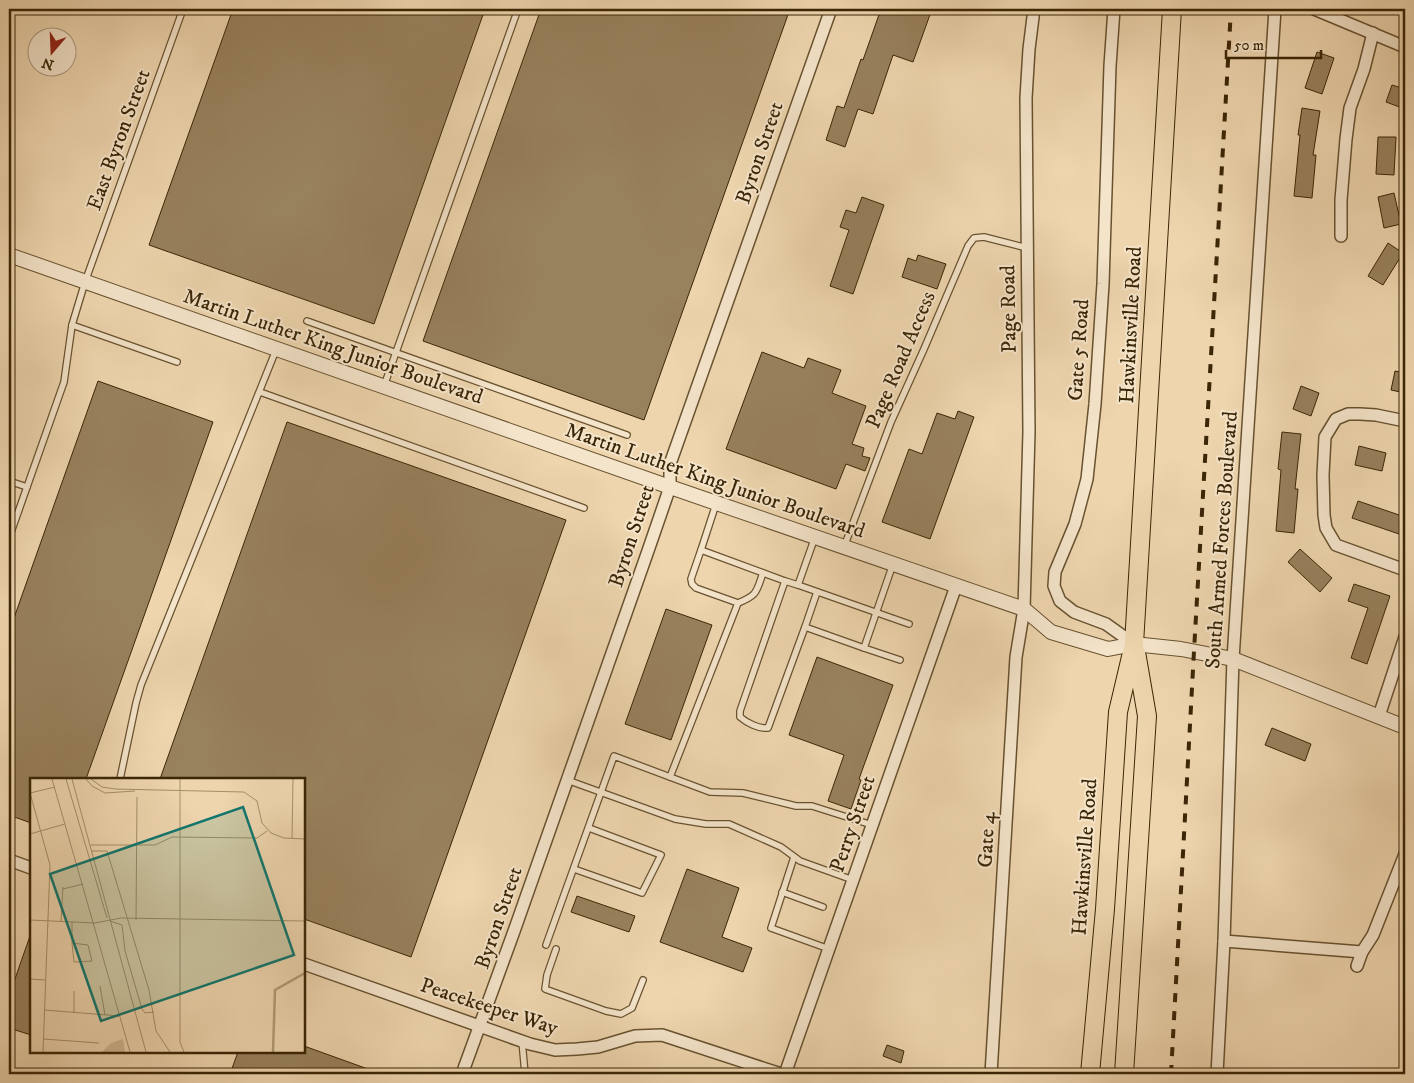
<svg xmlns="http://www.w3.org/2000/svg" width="1414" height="1083" font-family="'IM FELL DW Pica',serif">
	<rect width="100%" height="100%" fill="#eed5ae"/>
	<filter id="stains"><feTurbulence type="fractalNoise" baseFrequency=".004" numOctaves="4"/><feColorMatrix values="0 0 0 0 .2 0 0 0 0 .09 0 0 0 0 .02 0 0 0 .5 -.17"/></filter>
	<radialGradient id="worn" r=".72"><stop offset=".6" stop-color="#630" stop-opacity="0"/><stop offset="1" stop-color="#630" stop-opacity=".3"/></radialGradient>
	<g fill="#98815d" stroke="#3b2606">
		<path d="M 233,9 L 485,9 L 374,324 L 149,245 Z"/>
		<path d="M 541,9 L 790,9 L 644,420 L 423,341 Z"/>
		<path d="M 881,9 L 932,9 L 913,62 L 893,55 L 873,114 L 858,109 L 845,147 L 826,140 L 837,106 L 844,108 L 861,59 L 863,60 Z"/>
		<path d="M 1317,52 L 1334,58 L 1322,94 L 1305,88 Z"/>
		<path d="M 1392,85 L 1405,89 L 1405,109 L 1386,102 Z"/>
		<path d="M 1302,108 L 1320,111 L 1313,155 L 1316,155 L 1312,198 L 1294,196 L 1300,135 L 1298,135 Z"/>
		<path d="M 1378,137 L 1396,137 L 1394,175 L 1376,174 Z"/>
		<path d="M 1394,193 L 1401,224 L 1384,228 L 1378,197 Z"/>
		<path d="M 862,197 L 884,205 L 853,294 L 830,286 L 849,230 L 840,227 L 846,210 L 856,213 Z"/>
		<path d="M 1388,243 L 1403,253 L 1383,285 L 1368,276 Z"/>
		<path d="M 918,255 L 946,264 L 937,289 L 902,277 L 908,258 L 916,261 Z"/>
		<path d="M 762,352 L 804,368 L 808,358 L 841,370 L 832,393 L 866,406 L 852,444 L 864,448 L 862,456 L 870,458 L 865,471 L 846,464 L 836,489 L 726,449 Z"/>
		<path d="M 1395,371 L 1405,373 L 1405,393 L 1391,390 Z"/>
		<path d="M 98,381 L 213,422 L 86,779 L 31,779 L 31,823 L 9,815 L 9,632 Z"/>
		<path d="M 1301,386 L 1319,393 L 1311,416 L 1293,409 Z"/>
		<path d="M 958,411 L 974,417 L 930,539 L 882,522 L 909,449 L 922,454 L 937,413 L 955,419 Z"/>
		<path d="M 287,422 L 566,520 L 411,957 L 304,919 L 304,779 L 160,779 Z"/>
		<path d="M 1282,432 L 1301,434 L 1295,489 L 1298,489 L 1294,533 L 1276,531 L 1281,470 L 1278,469 Z"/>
		<path d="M 1359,446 L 1386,453 L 1382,471 L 1355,465 Z"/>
		<path d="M 1358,501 L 1405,517 L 1405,536 L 1352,518 Z"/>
		<path d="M 1300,549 L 1332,578 L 1320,592 L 1288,562 Z"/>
		<path d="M 1354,584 L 1390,596 L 1367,664 L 1351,658 L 1368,608 L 1348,601 Z"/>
		<path d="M 666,609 L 712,625 L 671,740 L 625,724 Z"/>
		<path d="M 817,657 L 893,685 L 859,779 L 861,780 L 851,809 L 828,801 L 844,755 L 789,735 Z"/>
		<path d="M 1272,728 L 1311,744 L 1305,761 L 1265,745 Z"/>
		<path d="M 687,869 L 739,888 L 722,937 L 752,948 L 743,972 L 660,942 Z"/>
		<path d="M 577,896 L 635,916 L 629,932 L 571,912 Z"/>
		<path d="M 30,936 L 31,936 L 31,1035 L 9,1028 L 9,996 Z"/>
		<path d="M 887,1045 L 904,1051 L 901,1063 L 883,1056 Z"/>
		<path d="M 304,1046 L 379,1073 L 379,1074 L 230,1074 L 238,1052 L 304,1052 Z"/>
	</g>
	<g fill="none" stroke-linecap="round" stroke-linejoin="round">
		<defs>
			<g id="service">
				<path d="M 307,321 L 627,435"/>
				<path d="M 72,325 L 177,362"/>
				<path d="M 384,386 L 518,9"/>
				<path d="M 260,392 L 584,508"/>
				<path d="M 9,481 L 27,487"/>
				<path d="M 716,504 L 701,550 L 785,581 L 798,585 L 815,537"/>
				<path d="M 9,538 L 64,382 L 72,325 L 85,282 L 183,9"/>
				<path d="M 844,547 L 891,422 L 924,349 L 968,246 L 974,238 L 984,237 L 1027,248"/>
				<path d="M 893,564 L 864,648 L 900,660"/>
				<path d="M 785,581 L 740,711 L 740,717 C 747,723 759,729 768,728 L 805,627 L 864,648"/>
				<path d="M 798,585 L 909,624"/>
				<path d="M 738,603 C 758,595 756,592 763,573"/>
				<path d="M 805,627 L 817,592"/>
				<path d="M 670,777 L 738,603 L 696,588 L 692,584 L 691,579 L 701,550"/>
				<path d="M 120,779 L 136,703 L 141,685 L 276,350"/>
				<path d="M 567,780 L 675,819 L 706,824 L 729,824 L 781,847 L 800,861 L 853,880"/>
				<path d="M 794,857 L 771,928 L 829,949"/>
				<path d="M 574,869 L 642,893 L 661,855 L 589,828"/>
				<path d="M 782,892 L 823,907"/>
				<path d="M 546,945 L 614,756 L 710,792 L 743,793 L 796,806 L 812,806 L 872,825"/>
				<path d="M 556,949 L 547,975 L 545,989 L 606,1011 L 621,1014 L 632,1008 L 643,980"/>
				<path d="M 522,1041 L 525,1074"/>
			</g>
			<g id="minor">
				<path d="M 1114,9 L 1110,66 L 1103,284 L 1095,404 L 1087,479 L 1075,524 L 1055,572 L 1054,586 L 1060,601 L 1074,612 L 1106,624 L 1134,644"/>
				<path d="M 1314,9 L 1405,47"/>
				<path d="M 1341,236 L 1341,200 L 1346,139 L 1350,108 L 1364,69 L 1373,33"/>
				<path d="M 1405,421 L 1376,415 L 1360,414 L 1348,414 L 1336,419 L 1325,437 L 1323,475 L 1324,515 L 1326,528 L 1336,545 L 1405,570"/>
				<path d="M 1379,716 L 1405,637"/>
				<path d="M 9,860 L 31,868"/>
				<path d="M 1224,941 L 1362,952"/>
				<path d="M 304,964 L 530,1044 L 555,1050 L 577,1049 L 598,1047 L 635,1036 L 662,1035 L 781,1074"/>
				<path d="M 1357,966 L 1362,952 L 1373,935 L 1405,854"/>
				<path d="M 462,1074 L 513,934 L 649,548 L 670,487 L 670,464 L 831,9"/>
				<path d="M 785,1074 L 956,586"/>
				<path d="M 991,1074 L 1016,657 L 1024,609 L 1029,432 L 1026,98 L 1029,49 L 1034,9"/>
				<path d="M 1217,1074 L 1224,941 L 1233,659 L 1275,9"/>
			</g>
			<path id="tertiary" d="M 9,255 L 670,487 L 1024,609 L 1051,632 L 1108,649 L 1134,644 L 1181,649 L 1233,659 L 1405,727"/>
			<g id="primary">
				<path d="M 1090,1074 L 1105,909 L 1118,712 L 1134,644 L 1172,9"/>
				<path d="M 1124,1074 L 1147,716 L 1136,652"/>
			</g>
		</defs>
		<use href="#service" stroke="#685230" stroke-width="8"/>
		<use href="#minor" stroke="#685230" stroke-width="14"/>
		<use href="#tertiary" stroke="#685230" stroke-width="16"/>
		<use href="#primary" stroke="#3b2606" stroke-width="20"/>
		<use href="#service" stroke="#f4e4ca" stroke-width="5.5"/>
		<use href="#minor" stroke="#f4e4ca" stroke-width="11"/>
		<use href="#tertiary" stroke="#f4e4ca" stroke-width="14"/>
		<use href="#primary" stroke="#eed5ae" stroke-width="18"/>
		<path stroke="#3b2606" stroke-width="4" stroke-dasharray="9 9" stroke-linecap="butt" d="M 1171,1074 L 1194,651 L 1231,9"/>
	</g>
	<g text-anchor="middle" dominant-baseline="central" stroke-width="4" stroke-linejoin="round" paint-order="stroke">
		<g font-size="21" fill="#3b2606" stroke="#f4e4ca">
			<text transform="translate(119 140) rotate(-70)">East Byron Street</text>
			<text transform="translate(760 153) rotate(-71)">Byron Street</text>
			<text transform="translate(1009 309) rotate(-91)">Page Road</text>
			<text transform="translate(1131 325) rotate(-87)">Hawkinsville Road</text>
			<text transform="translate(333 347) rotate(19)">Martin Luther King Junior Boulevard</text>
			<text transform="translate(1079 350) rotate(-86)">Gate 5 Road</text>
			<text transform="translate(901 360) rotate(-67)">Page Road Access</text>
			<text transform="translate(715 481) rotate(19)">Martin Luther King Junior Boulevard</text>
			<text transform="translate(632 536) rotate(-72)">Byron Street</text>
			<text transform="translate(1222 540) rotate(-86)">South Armed Forces Boulevard</text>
			<text transform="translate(853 824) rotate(-71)">Perry Street</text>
			<text transform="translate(987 840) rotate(-87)">Gate 4</text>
			<text transform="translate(1085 857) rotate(-86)">Hawkinsville Road</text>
			<text transform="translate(499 918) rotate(-71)">Byron Street</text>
			<text transform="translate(489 1007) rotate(18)">Peacekeeper Way</text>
		</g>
	</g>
	<g transform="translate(30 778)">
		<rect width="275" height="275" fill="#eed5ae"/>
		<path d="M 93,261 L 95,274 L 72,274 L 81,265 Z" fill="#d0b791"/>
		<path fill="none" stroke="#b19a75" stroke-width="2.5" d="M 243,274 L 245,212 L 275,195"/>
		<path fill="none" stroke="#a68f6b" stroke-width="1" d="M 22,1 L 100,274M 36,1 L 77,140M 42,1 L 116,274M 56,1 L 62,8 L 75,15 L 105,13M 61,1 L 72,9 L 85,11 L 214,14 L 227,23 L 232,45 L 241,55 L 254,60 L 275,61M 150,1 L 150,264 L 154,274M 0,56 L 35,46M 262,61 L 263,1M 61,67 L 125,67 L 142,59 L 227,60 L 237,53M 61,73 L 77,73 L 119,212 L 126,253 L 140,274M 33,111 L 53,106M 0,142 L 65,145 L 91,140 L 275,143M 106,142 L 107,19M 31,143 L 33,109M 80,143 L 92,147 L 95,173 L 112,231 L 115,235 L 124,234M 42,144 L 42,165M 42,165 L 58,167 L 62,183 L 44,184 ZM 0,201 L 15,202M 70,208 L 75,237M 14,232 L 90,238M 44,235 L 44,213M 13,261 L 69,265M 13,274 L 20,87 L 0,15 L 25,9"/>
		<path fill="#0f766e" fill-opacity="0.15" stroke="#0f766e" stroke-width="2.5" d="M 213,29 L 264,177 L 71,243 L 20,96 Z"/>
		<rect width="275" height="275" fill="none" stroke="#3b2606" stroke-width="2.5"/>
	</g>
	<rect width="1414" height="1083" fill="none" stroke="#eed5ae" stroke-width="30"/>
	<rect x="10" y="10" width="1394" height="1063" fill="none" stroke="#3b2606" stroke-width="2.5"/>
	<rect x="15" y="15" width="1384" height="1053" fill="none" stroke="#3b2606"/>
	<g transform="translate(52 52) rotate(199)"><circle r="24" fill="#f4e4ca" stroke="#aa987c"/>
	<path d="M0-4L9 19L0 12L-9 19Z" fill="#8f2418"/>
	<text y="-8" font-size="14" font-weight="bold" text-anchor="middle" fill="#3b2606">N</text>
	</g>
	<path d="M1226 50v8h95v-8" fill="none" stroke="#3b2606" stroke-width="2.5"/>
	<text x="1234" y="50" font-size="15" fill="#3b2606" stroke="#f4e4ca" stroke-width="4" paint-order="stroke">50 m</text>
	<rect width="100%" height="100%" filter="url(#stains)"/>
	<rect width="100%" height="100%" fill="url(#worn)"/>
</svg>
